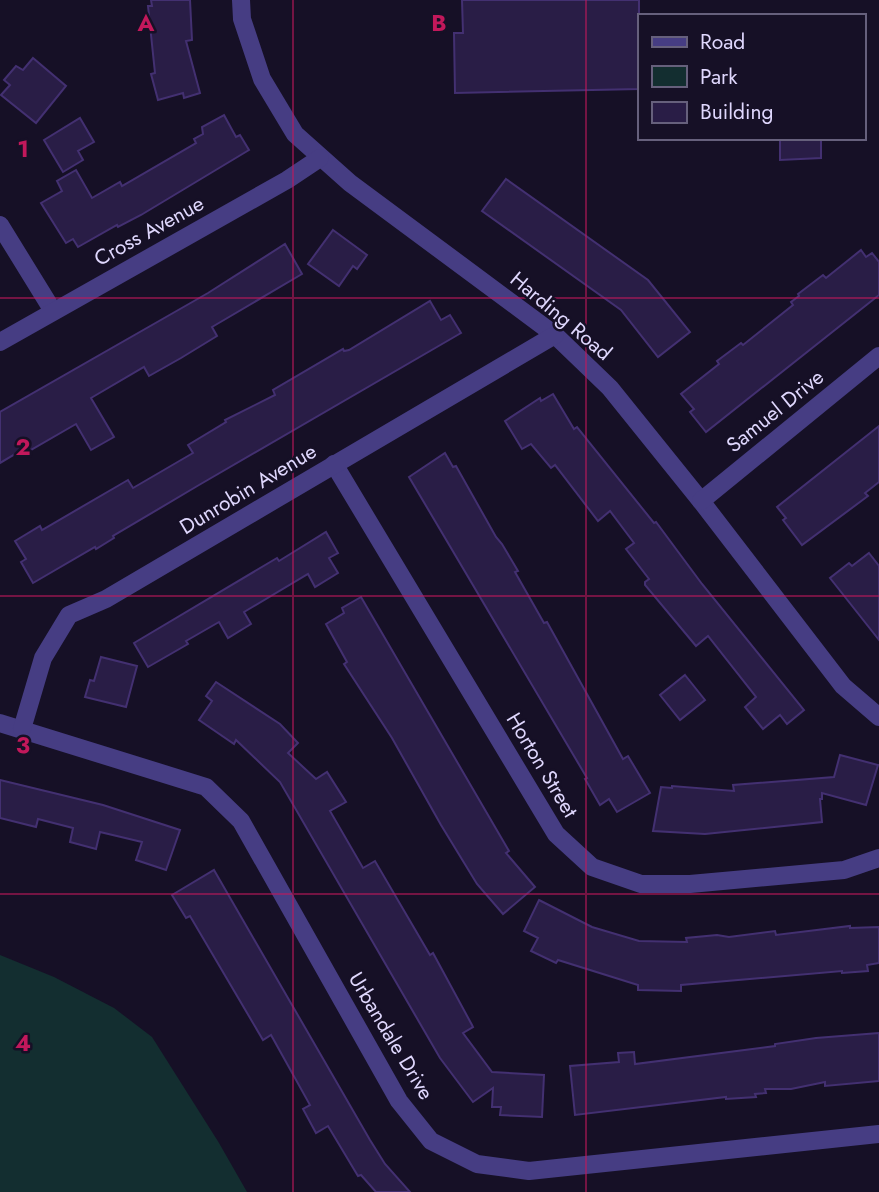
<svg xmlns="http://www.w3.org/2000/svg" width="879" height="1192" font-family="Jost,sans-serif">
	<rect width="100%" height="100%" fill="#161026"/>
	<path fill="#132e30" d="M 0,955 L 54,977 L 114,1008 L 152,1037 L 219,1143 L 247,1192 L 0,1192 Z"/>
	<g fill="#291d46" stroke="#433071" stroke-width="2">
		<path d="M 151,0 L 190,0 L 192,40 L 186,41 L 200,93 L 184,98 L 183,93 L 158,100 L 151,74 L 155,73 L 148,6 L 152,6 Z"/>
		<path d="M 462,0 L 639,0 L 639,89 L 455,93 L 454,33 L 463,33 Z"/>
		<path d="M 33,58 L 66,86 L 36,123 L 1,95 L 10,85 L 4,80 L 16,66 L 23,70 Z"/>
		<path d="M 224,115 L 236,137 L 240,135 L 249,150 L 141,215 L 118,227 L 117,225 L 78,247 L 73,239 L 66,243 L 41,203 L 62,191 L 57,181 L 76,170 L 92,198 L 120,182 L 122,186 L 196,143 L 194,139 L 203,134 L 202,127 Z"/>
		<path d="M 80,118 L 94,142 L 78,151 L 83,160 L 63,172 L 44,140 Z"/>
		<path d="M 780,138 L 821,138 L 821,158 L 780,160 Z"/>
		<path d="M 506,179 L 648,280 L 690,332 L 658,357 L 621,310 L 482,211 Z"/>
		<path d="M 333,230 L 367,255 L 357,269 L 353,266 L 339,286 L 308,264 Z"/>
		<path d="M 285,244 L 302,274 L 212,327 L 217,336 L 181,358 L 149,376 L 144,367 L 91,398 L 114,437 L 91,450 L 76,424 L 29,451 L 27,447 L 0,463 L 0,412 L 208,293 Z"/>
		<path d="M 861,250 L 866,257 L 872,253 L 879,262 L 879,295 L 706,432 L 690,412 L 694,409 L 681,394 L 719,364 L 717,361 L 741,343 L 743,345 L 793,305 L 791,302 L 799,296 L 798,294 L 823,275 L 826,278 Z"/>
		<path d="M 430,301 L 441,320 L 450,315 L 461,333 L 199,485 L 113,536 L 114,538 L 96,549 L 95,547 L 33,583 L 21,562 L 26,559 L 15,541 L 40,526 L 42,530 L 128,480 L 133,488 L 193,453 L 188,445 L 226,422 L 225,420 L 275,395 L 273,390 L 343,349 L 344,351 L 349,350 Z"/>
		<path d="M 553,394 L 574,429 L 577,427 L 654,523 L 656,522 L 702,584 L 804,710 L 787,724 L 780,715 L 763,729 L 745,707 L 756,697 L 708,636 L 696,646 L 645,585 L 645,582 L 649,579 L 626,549 L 634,543 L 610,511 L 598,521 L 555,465 L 551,468 L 531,444 L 522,449 L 505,421 L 540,398 L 541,401 Z"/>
		<path d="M 879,426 L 879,482 L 865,493 L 868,496 L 802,545 L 783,520 L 786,518 L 777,507 Z"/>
		<path d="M 445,453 L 453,467 L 456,466 L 496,537 L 502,544 L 518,571 L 515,572 L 544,623 L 547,622 L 623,759 L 628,756 L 650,793 L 617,812 L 609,799 L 600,805 L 585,779 L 587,778 L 409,477 Z"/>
		<path d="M 326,532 L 338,553 L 329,558 L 338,573 L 315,587 L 308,574 L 244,612 L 251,624 L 228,638 L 219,622 L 186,641 L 188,644 L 148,667 L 134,643 L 277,558 L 279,561 Z"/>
		<path d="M 869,553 L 879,566 L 879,640 L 830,578 L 849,563 L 852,566 Z"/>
		<path d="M 361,597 L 509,851 L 506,853 L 535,887 L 503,914 L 477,884 L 441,825 L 392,738 L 344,664 L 347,662 L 326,624 L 344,613 L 342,608 Z"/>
		<path d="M 101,657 L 137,666 L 126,707 L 85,697 L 90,680 L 94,681 Z"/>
		<path d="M 685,675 L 705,700 L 680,720 L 660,695 Z"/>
		<path d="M 216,682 L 280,724 L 298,743 L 288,753 L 316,779 L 327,772 L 346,802 L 330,811 L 363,868 L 375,861 L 430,955 L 433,953 L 472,1025 L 473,1027 L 463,1033 L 492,1072 L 544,1075 L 542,1117 L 500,1115 L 501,1107 L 492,1107 L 493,1088 L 473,1102 L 440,1058 L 280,782 L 236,740 L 234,744 L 199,720 L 212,701 L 206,696 Z"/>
		<path d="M 840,755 L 878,765 L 866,805 L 822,793 L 822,799 L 820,799 L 822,822 L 705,834 L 653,831 L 661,787 L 672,788 L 672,786 L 734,791 L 733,785 L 834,777 Z"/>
		<path d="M 0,780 L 103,805 L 180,830 L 166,870 L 136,860 L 142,842 L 100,832 L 96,849 L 70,842 L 73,828 L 38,819 L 36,827 L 0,818 Z"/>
		<path d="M 214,870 L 370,1140 L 385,1164 L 410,1192 L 376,1192 L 361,1175 L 358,1176 L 328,1126 L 316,1133 L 303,1109 L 310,1105 L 271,1035 L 263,1040 L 190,916 L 186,918 L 172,895 Z"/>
		<path d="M 539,900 L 592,927 L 639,941 L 687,942 L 686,938 L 717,935 L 729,937 L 775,931 L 776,935 L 850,926 L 850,928 L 879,927 L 879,963 L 867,965 L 868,971 L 842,973 L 842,971 L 681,985 L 681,991 L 638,990 L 638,985 L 558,960 L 556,963 L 531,951 L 538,938 L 524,931 Z"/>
		<path d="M 879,1033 L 879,1081 L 825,1086 L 825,1082 L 791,1089 L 765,1089 L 766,1093 L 755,1094 L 756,1097 L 726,1099 L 726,1097 L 575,1115 L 570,1066 L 619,1062 L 618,1053 L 634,1052 L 635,1064 L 775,1046 L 775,1044 L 816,1038 Z"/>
	</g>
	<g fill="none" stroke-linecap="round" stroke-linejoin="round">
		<g stroke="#463d83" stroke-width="18">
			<path d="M 241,0 L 242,19 L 262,79 L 295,134 L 350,183 L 555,335 L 610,388 L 701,501 L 843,686 L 879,717"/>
			<path d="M 0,225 L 53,311"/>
			<path d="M 0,342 L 287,180 L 320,158"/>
			<path d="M 334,464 L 556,834 L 592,867 L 641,884 L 690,884 L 844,870 L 879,858"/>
			<path d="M 701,501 L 879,356"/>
			<path d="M 0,723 L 206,787 L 241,821 L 399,1101 L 431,1141 L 477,1164 L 529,1171 L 879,1134"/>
			<path d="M 22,729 L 43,658 L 69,615 L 106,599 L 555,335"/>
		</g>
	</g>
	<path fill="none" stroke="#c2185b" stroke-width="2" stroke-opacity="0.55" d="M 293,0 L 293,1192M 586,0 L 586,1192M 0,298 L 879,298M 0,596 L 879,596M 0,894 L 879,894"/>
	<g text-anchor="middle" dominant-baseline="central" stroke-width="5" stroke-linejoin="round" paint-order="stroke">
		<g font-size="21" fill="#dfd7fd" stroke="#161026">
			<text transform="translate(149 231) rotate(-29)">Cross Avenue</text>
			<text transform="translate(561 316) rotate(40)">Harding Road</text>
			<text transform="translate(775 411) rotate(-39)">Samuel Drive</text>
			<text transform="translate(248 489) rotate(-31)">Dunrobin Avenue</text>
			<text transform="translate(542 765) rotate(59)">Horton Street</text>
			<text transform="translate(391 1036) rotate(59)">Urbandale Drive</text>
		</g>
	</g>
	<g font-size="23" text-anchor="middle" font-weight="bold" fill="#c2185b" stroke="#161026" stroke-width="5" stroke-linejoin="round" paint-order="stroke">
		<text x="146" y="31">A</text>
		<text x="439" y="31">B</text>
		<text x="23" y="157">1</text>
		<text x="23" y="455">2</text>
		<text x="23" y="753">3</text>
		<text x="23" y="1051">4</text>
	</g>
	<rect x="638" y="14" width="228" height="126" fill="#161026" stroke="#66607c" stroke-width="2"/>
	<rect x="652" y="37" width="35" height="10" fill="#463d83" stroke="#66607c" stroke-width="2"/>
	<text x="700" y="49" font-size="21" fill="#dfd7fd">Road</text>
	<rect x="652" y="66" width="35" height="21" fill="#132e30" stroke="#66607c" stroke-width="2"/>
	<text x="700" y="84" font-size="21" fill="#dfd7fd">Park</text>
	<rect x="652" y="102" width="35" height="21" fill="#291d46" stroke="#66607c" stroke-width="2"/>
	<text x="700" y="119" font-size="21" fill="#dfd7fd">Building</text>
</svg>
